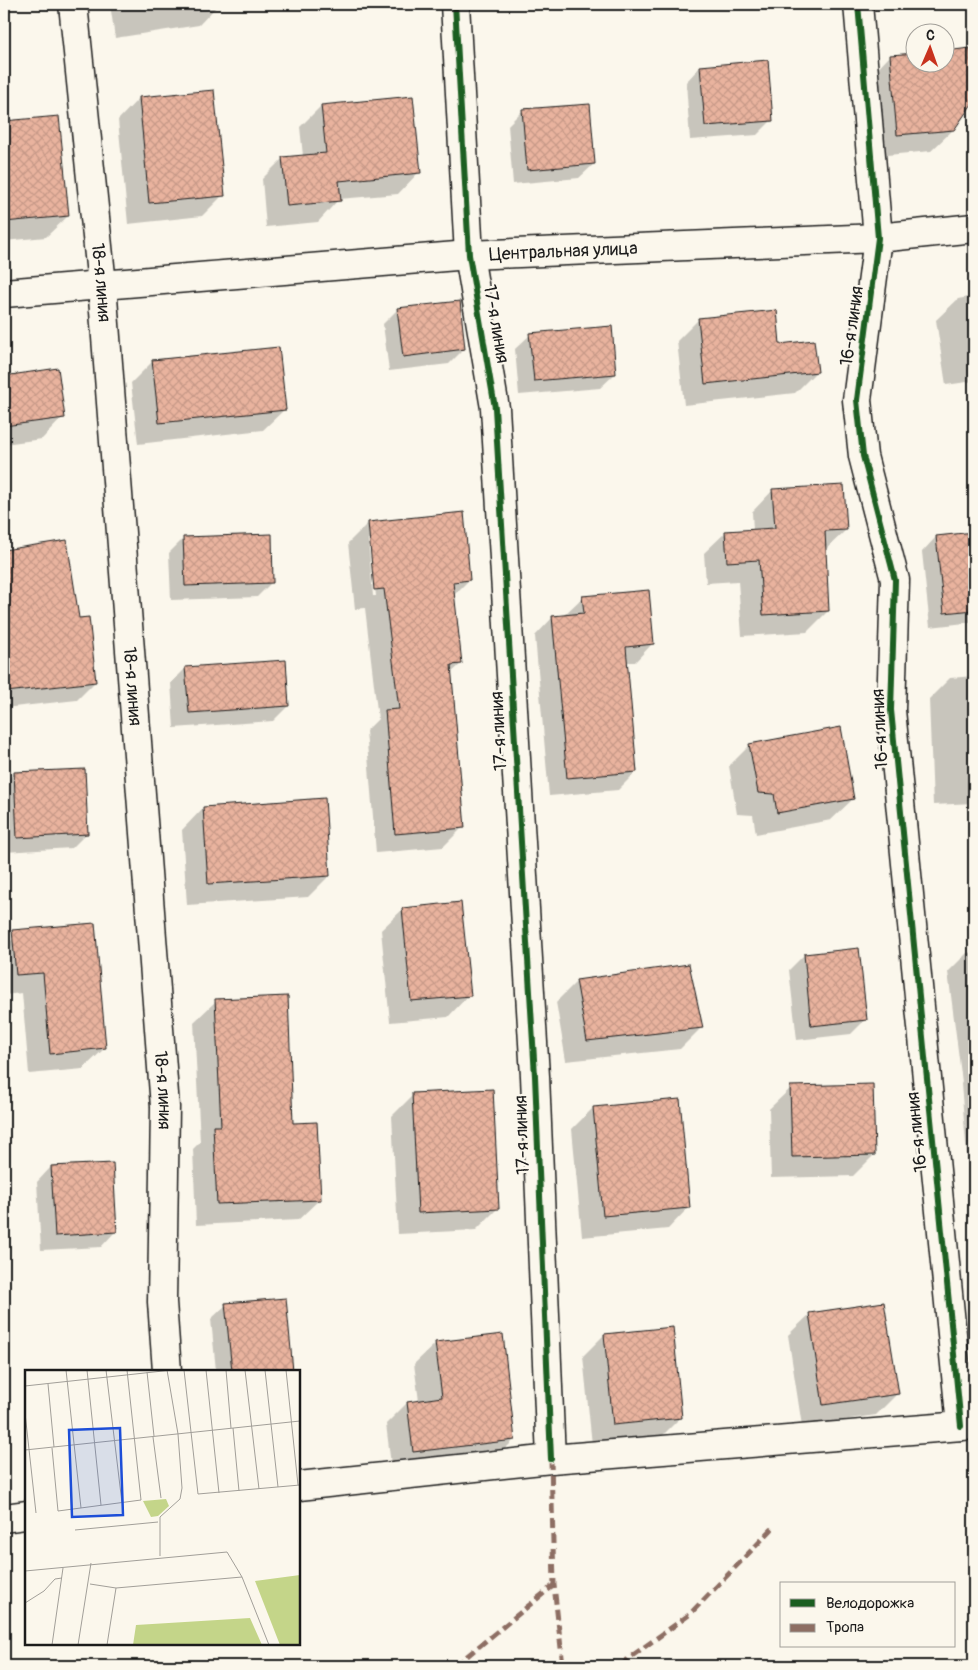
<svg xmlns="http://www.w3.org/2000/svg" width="978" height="1670" font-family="Pangolin,sans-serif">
	<defs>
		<pattern id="building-cross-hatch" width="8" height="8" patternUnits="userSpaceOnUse" patternTransform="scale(1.25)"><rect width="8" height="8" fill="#e9b39e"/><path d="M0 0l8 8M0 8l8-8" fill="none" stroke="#c79988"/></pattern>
	</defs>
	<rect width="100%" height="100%" fill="#fbf7ec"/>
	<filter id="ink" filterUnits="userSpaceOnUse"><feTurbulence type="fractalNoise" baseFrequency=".02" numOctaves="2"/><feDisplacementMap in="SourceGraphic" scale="10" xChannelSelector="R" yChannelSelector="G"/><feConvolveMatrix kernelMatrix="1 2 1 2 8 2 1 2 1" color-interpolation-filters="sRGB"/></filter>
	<g filter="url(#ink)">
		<g fill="#0003" fill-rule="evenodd">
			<path d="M 110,4 L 217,4 L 217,6 L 199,25 L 115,38 Z"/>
			<path d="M 969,50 L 953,130 L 931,151 L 876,156 L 869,78 L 890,56 L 916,62 L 946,62 L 946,52 Z"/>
			<path d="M 700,67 L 771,121 L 757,135 L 690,140 L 686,82 Z"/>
			<path d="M 139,98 L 223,195 L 202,216 L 128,224 L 118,120 Z"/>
			<path d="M 321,106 L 419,172 L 398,194 L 339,199 L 318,222 L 266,227 L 262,179 L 283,158 L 303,156 L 300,127 Z"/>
			<path d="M 522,111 L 594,164 L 579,178 L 513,184 L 508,125 Z"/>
			<path d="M 58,117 L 68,216 L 46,237 L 4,241 L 4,122 Z"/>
			<path d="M 974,296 L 974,381 L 946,385 L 936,320 L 958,299 Z"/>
			<path d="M 398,309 L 464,349 L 449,364 L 389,371 L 383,324 Z"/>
			<path d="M 699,319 L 816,372 L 795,393 L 684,405 L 677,341 Z"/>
			<path d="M 530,335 L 615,374 L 600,388 L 519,395 L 515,349 Z"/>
			<path d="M 153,361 L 285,409 L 263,430 L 138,444 L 131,383 Z"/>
			<path d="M 57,369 L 63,417 L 42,439 L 4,444 L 4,377 Z"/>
			<path d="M 773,490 L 846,530 L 824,551 L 828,611 L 807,632 L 742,636 L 738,581 L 706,583 L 704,553 L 726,532 L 753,530 L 752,512 Z"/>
			<path d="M 368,523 L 469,580 L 453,596 L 461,664 L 450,674 L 463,827 L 443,847 L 376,853 L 366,731 L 378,719 L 365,608 L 355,609 L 348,543 ZM 368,539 L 370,539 L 376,596 L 373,596 Z"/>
			<path d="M 974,533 L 974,622 L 930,627 L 922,552 L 936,537 Z"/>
			<path d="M 184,538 L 272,582 L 257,597 L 171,600 L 169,553 Z"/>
			<path d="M 66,541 L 78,619 L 95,682 L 77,700 L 4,708 L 4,551 Z"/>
			<path d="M 583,597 L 653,643 L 635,662 L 626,662 L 636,772 L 618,790 L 549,796 L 535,636 L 553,617 L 564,615 Z"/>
			<path d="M 186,668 L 288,706 L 273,721 L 174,728 L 171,683 Z"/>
			<path d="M 974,676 L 974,803 L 933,805 L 929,699 L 950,678 Z"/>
			<path d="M 750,745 L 853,799 L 831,820 L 756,834 L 753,815 L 737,814 L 729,766 Z"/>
			<path d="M 14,773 L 86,834 L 72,848 L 4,852 L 4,784 Z"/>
			<path d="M 203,808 L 329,876 L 308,897 L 187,905 L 182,830 Z"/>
			<path d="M 403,909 L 469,995 L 448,1017 L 390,1022 L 381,930 Z"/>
			<path d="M 21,931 L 105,1048 L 83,1069 L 29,1074 L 22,993 L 4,995 L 4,948 Z"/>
			<path d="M 974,952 L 974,1168 L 968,1169 L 961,1084 L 962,1082 L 948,972 L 967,953 Z"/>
			<path d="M 804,955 L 865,1020 L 851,1034 L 797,1040 L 789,970 Z"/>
			<path d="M 577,981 L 701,1028 L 680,1049 L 566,1061 L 556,1002 Z"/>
			<path d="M 216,1001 L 292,1124 L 320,1199 L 298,1220 L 196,1225 L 193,1149 L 200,1142 L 194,1022 Z"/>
			<path d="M 791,1088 L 874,1155 L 853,1176 L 771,1178 L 769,1109 Z"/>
			<path d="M 413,1095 L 498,1208 L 476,1230 L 398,1234 L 392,1116 Z"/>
			<path d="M 679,1100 L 689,1207 L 668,1229 L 582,1237 L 572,1129 L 593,1108 Z"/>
			<path d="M 51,1167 L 115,1232 L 101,1247 L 41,1250 L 37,1182 Z"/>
			<path d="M 285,1299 L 292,1371 L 216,1371 L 211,1319 L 226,1305 Z"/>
			<path d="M 810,1314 L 897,1394 L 876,1415 L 802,1426 L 788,1335 Z"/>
			<path d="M 604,1335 L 681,1417 L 659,1439 L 592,1445 L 583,1356 Z"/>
			<path d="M 436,1343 L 514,1440 L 493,1461 L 392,1473 L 386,1424 L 407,1403 L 419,1401 L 414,1364 Z"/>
		</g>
		<g fill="url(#building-cross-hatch)" stroke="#1c1c1c">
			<path d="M 970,48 L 974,101 L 954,130 L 897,135 L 890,55 L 916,53 L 916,62 L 946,62 L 946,51 Z"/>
			<path d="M 768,60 L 773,121 L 705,126 L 700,66 Z"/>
			<path d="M 214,90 L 225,196 L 149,203 L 139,97 Z"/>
			<path d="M 413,96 L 421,173 L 339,181 L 341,201 L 287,206 L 282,157 L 326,153 L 321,105 Z"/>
			<path d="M 590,104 L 595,164 L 527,170 L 522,109 Z"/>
			<path d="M 59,116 L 69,216 L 4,222 L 4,121 Z"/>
			<path d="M 460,301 L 465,349 L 403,357 L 397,308 Z"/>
			<path d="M 777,310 L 780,344 L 814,340 L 818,372 L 705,384 L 698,318 Z"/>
			<path d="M 612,326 L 616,374 L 534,381 L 529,333 Z"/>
			<path d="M 279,347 L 286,410 L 159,423 L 152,360 Z"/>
			<path d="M 58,368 L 65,418 L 4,426 L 4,376 Z"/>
			<path d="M 844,485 L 847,530 L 825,531 L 829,611 L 763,615 L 759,560 L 727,562 L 725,531 L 775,528 L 772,489 Z"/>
			<path d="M 464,512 L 470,580 L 453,582 L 462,664 L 451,665 L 465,828 L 395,834 L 385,710 L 399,709 L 384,589 L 374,590 L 368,522 Z"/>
			<path d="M 974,532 L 974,610 L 944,613 L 936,536 Z"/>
			<path d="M 272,534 L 273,583 L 185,586 L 183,537 Z"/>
			<path d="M 67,540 L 79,618 L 89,617 L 96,682 L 6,692 L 4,673 L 4,550 Z"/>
			<path d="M 649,590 L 654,644 L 626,647 L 637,772 L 567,778 L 552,616 L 584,613 L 582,596 Z"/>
			<path d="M 286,660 L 289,706 L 189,713 L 185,667 Z"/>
			<path d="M 841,727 L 854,799 L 777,813 L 774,794 L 758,793 L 749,744 Z"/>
			<path d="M 85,769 L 88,834 L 17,838 L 14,772 Z"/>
			<path d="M 325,798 L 330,876 L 208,884 L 203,807 Z"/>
			<path d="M 461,902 L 471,996 L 411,1001 L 402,908 Z"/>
			<path d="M 95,923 L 106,1048 L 50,1054 L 43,973 L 16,975 L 12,930 Z"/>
			<path d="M 859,948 L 867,1020 L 811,1026 L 804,954 Z"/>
			<path d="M 689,964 L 703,1028 L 587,1041 L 576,980 Z"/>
			<path d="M 288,996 L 293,1123 L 317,1122 L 321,1200 L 217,1204 L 213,1126 L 221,1126 L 215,999 Z"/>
			<path d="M 873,1084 L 875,1155 L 792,1157 L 790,1086 Z"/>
			<path d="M 493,1089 L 499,1209 L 418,1213 L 412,1093 Z"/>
			<path d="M 680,1099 L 690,1208 L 603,1216 L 593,1107 Z"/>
			<path d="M 113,1163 L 117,1232 L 55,1236 L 51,1166 Z"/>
			<path d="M 286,1298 L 293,1371 L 232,1371 L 225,1303 Z"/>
			<path d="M 884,1302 L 899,1394 L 823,1405 L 809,1313 Z"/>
			<path d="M 673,1327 L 682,1418 L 613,1425 L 604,1334 Z"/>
			<path d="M 503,1334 L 515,1440 L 413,1452 L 407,1402 L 442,1397 L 435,1342 Z"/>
		</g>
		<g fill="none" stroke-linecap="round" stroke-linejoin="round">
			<defs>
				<g id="minor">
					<path id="s1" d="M 73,4 L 102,285 L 165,1107 L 162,1302 L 167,1371"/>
					<path d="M 455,4 L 469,255 L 495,408 L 535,1076 L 551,1459"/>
					<path d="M 858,4 L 878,238 L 857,400 L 863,456 L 895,580 L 891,710 L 961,1426"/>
					<path id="s2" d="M 4,293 L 469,255 L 878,238 L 974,228"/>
					<path d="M 299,1486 L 551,1459 L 974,1425"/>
					<path d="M 4,1518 L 26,1515"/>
				</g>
			</defs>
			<use href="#minor" stroke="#1c1c1c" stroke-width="31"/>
			<use href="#minor" stroke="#fbf7ec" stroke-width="28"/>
			<g stroke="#8d6e63" stroke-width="5" stroke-dasharray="10 5" stroke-linecap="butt">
				<path d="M 551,1459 L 554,1585 L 563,1666"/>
				<path d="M 455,1666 L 554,1585"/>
				<path d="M 621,1666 L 629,1658 L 689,1615 L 774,1527"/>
			</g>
			<defs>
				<g id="cycleway">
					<path d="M 455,4 L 469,255 L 495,408 L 535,1076 L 551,1459"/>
					<path d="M 858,4 L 878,238 L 857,400 L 863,456 L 895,580 L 891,710 L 961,1426"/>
				</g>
			</defs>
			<use href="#cycleway" stroke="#fbf7ec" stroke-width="9"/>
			<use href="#cycleway" stroke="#1b5e20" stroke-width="6"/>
		</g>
	</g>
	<g text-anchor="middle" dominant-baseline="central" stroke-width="4.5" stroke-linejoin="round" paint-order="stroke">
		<g font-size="18" fill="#1c1c1c" stroke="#fbf7ec">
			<text stroke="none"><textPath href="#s2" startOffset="561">Центральная улица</textPath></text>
			<text stroke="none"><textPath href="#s1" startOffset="280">18-я линия</textPath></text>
			<text transform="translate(496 324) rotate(80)">17-я линия</text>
			<text transform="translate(852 326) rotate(-82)">16-я линия</text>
			<text stroke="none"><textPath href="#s1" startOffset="685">18-я линия</textPath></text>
			<text transform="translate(880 729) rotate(-93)">16-я линия</text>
			<text transform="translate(499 731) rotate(-93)">17-я линия</text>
			<text stroke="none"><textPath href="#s1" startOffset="1090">18-я линия</textPath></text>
			<text transform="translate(917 1132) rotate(-96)">16-я линия</text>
			<text transform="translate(522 1135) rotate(-92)">17-я линия</text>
		</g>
	</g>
	<g transform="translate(25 1370)">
		<rect width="275" height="275" fill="#fbf7ec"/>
		<path d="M 275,205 L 275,275 L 255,275 L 230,211 ZM 225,248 L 237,275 L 108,275 L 111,255 Z" fill="#c4d589"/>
		<path d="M 141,129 L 144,136 L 133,146 L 126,147 L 118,131 Z" fill="#c4d589"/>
		<path fill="none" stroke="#a29f99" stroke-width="1" d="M 41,0 L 56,138M 62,0 L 76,135M 81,0 L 97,133M 159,0 L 173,124 L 275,115M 181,0 L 194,123M 201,0 L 206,58M 220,0 L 234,119M 240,0 L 253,117M 261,0 L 273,115M 122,2 L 129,66M 23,14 L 29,77M 0,16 L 147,0M 0,43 L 11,143M 208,58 L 214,121M 128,67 L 136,128M 27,78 L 33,141 L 116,130 L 102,0M 0,80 L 275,51M 50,160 L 133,152M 135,186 L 135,147 L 155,129 L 157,118 L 153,64 L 142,0M 0,201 L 202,182 L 217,207 L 244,275M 65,214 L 91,218 L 217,207M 0,233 L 19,221 L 30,209 L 37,208M 27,275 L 38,198M 53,275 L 66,193M 82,275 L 91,218"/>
		<path fill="#1d4ed8" fill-opacity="0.15" stroke="#1d4ed8" stroke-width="2.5" d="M 95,58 L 98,145 L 47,147 L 44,60 Z"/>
		<rect width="275" height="275" fill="none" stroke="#1c1c1c" stroke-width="2.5"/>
	</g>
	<rect width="978" height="1670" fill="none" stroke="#fbf7ec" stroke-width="20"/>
	<rect x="10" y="10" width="958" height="1650" fill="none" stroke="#1c1c1c" stroke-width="2" filter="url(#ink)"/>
	<rect x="780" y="1582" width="175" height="65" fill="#fbf7ec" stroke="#a29f99"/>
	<rect x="790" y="1599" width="25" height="8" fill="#1b5e20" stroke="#a29f99"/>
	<text x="826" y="1608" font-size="15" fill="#1c1c1c">Велодорожка</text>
	<rect x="790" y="1624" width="25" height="8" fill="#8d6e63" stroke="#a29f99"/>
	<text x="826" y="1632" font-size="15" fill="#1c1c1c">Тропа</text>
	<g transform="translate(930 48) rotate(2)"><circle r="24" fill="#fbf7ec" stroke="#a29f99"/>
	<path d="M0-4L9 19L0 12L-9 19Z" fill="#c8321e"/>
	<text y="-8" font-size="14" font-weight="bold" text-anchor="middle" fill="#1c1c1c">С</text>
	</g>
</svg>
